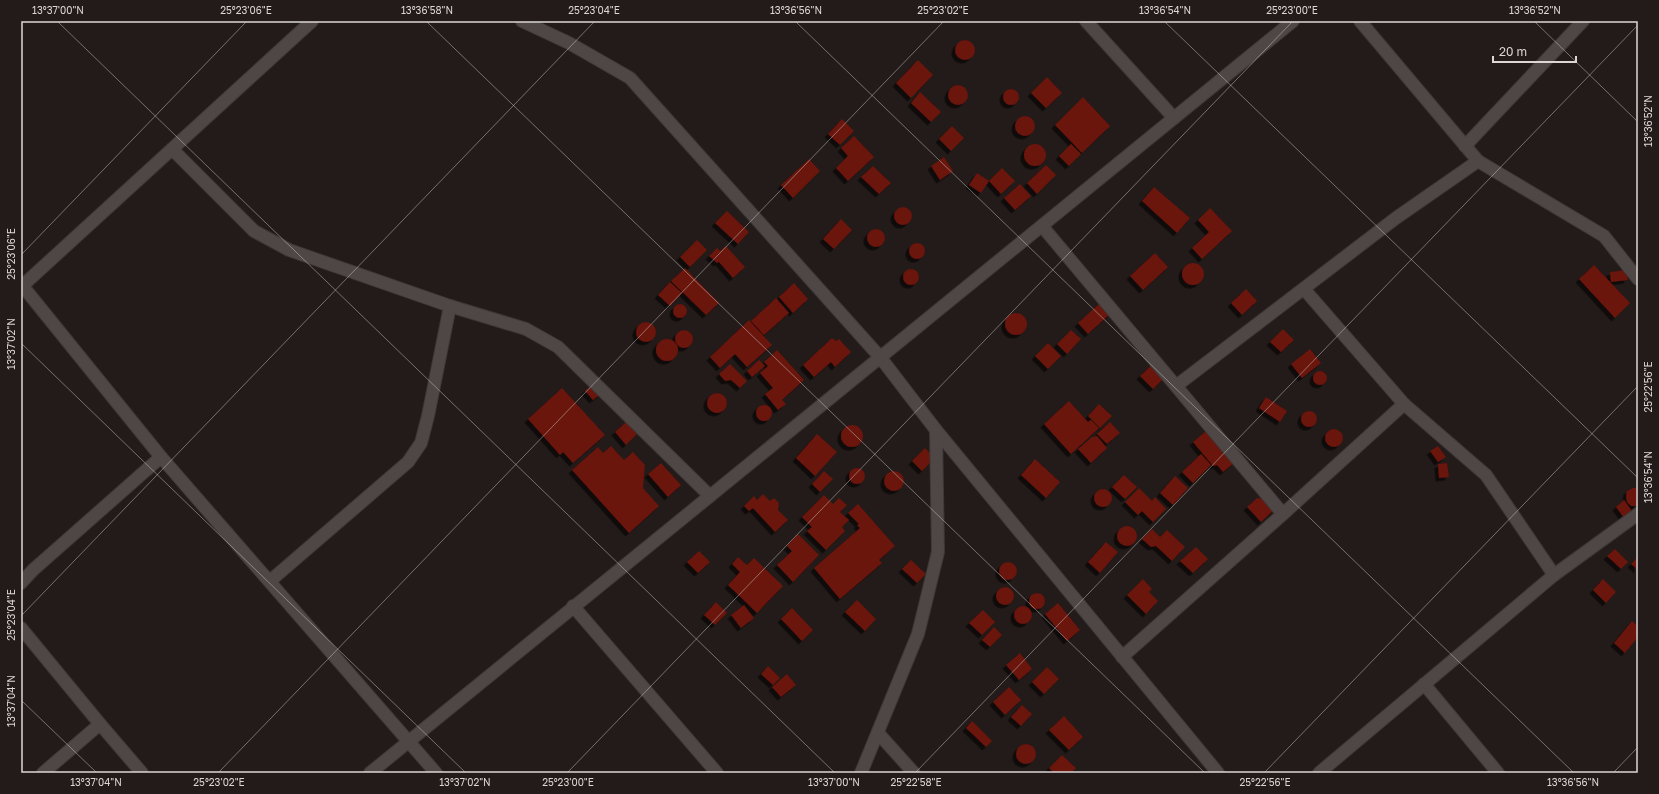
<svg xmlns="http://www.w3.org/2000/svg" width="1659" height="794" font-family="'Golos Text',sans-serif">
	<defs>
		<filter id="shadow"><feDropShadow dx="-3.5" dy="3.5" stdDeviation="0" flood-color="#0009"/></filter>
	</defs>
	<rect width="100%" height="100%" fill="#221b19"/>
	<g fill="#6b130b" filter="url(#shadow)">
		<circle cx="965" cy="50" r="10"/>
		<path d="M 918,60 L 933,75 L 911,98 L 896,83 Z"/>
		<path d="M 1047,77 L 1062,93 L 1046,108 L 1031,93 Z"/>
		<circle cx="958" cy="95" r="10"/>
		<circle cx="1011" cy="97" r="8"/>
		<path d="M 920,92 L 941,112 L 931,122 L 911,103 Z"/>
		<path d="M 1083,97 L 1110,126 L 1082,153 L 1055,125 Z"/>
		<circle cx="1025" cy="126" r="10"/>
		<path d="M 842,119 L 854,131 L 840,145 L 828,134 Z"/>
		<path d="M 952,126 L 964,138 L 951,151 L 939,139 Z"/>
		<path d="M 854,136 L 874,157 L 848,181 L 836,168 L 848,156 L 841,148 Z"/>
		<circle cx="1035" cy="155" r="11"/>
		<path d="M 1071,144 L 1081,154 L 1069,166 L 1059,156 Z"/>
		<path d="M 944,157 L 953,171 L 940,180 L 931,166 Z"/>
		<path d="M 809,159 L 820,171 L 793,198 L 781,185 Z"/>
		<path d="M 1046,165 L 1056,175 L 1037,194 L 1027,183 Z"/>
		<path d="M 873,166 L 891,183 L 879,194 L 861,177 Z"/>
		<path d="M 1002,168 L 1015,181 L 1001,194 L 989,181 L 981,193 L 969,185 L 977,173 L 989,181 Z"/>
		<path d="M 1020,184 L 1031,196 L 1015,210 L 1004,198 Z"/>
		<path d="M 1154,187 L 1190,218 L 1177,233 L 1142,201 Z"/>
		<circle cx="903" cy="216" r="9"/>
		<path d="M 1210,208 L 1232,231 L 1202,259 L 1192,248 L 1209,232 L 1198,220 Z"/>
		<path d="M 727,211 L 749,232 L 738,244 L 715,223 Z"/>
		<path d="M 841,219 L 852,230 L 834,249 L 823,239 Z"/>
		<circle cx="876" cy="238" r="9"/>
		<path d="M 697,240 L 707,250 L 690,267 L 680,257 Z"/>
		<circle cx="917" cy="251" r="8"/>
		<path d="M 726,246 L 745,267 L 733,278 L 719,262 L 717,263 L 709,256 L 717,248 L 720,251 Z"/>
		<path d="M 1155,253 L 1168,267 L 1143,290 L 1130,276 Z"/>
		<circle cx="1193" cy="274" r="11"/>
		<path d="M 1594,265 L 1630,303 L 1615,318 L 1579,279 Z"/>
		<path d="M 685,268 L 719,303 L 706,315 L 671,281 Z"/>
		<circle cx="911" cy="277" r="8"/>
		<path d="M 1626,270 L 1628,280 L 1611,282 L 1610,272 Z"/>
		<path d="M 670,282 L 682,293 L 670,306 L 658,295 Z"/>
		<path d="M 794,283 L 808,299 L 793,313 L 779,297 Z"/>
		<path d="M 1246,289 L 1257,301 L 1242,315 L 1231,303 Z"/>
		<path d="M 776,298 L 789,313 L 764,335 L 751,321 Z"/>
		<path d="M 1101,302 L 1111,313 L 1088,334 L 1078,323 Z"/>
		<circle cx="680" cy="311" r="7"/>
		<circle cx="1016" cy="324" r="11"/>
		<path d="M 749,320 L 772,345 L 747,367 L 735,354 L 720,368 L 710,357 Z"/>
		<circle cx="646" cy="332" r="10"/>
		<path d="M 1283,329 L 1294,340 L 1281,352 L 1270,342 Z"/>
		<circle cx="684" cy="339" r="9"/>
		<path d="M 1071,330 L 1081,339 L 1067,354 L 1057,344 Z"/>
		<path d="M 832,338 L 836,341 L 839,339 L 851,352 L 835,367 L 831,362 L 814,377 L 803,365 Z"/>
		<circle cx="667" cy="350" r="11"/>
		<path d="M 1048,343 L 1061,356 L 1048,369 L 1035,356 Z"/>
		<path d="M 1310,349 L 1321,363 L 1302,378 L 1291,364 Z"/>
		<path d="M 777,350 L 804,380 L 782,400 L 786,404 L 778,410 L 765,394 L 773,388 L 760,373 L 768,366 L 764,362 Z"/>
		<path d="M 759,360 L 765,366 L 752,377 L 747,371 Z"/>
		<path d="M 730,364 L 747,381 L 740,388 L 731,380 L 725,381 L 719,374 Z"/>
		<path d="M 1153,364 L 1165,377 L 1153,389 L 1140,376 Z"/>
		<circle cx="1320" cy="378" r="7"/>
		<path d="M 594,383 L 602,393 L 593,400 L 585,391 Z"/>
		<path d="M 562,388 L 605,435 L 573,463 L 563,452 L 560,455 L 528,419 Z"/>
		<circle cx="717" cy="403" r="10"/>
		<path d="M 1266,397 L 1287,411 L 1280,422 L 1259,408 Z"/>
		<path d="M 1069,401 L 1088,422 L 1091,420 L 1099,428 L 1071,454 L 1044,424 Z"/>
		<path d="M 1099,404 L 1112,416 L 1100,428 L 1088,416 Z"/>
		<circle cx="764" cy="413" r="8"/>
		<circle cx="1309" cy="419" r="8"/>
		<path d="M 626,422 L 637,434 L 626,445 L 615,432 Z"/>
		<path d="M 1110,422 L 1120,433 L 1107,444 L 1097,434 Z"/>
		<circle cx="852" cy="436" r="11"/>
		<circle cx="1334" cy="438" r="9"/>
		<path d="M 1206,431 L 1234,463 L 1223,472 L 1217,465 L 1213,466 L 1193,442 Z"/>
		<path d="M 817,434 L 837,452 L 815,476 L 796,458 Z"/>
		<path d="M 1097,436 L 1107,448 L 1091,463 L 1078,449 L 1092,437 Z"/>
		<path d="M 611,446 L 624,460 L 633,452 L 645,465 L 643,488 L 659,506 L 629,533 L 572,470 L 598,447 L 603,453 Z"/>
		<path d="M 1438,446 L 1446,457 L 1438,462 L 1430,451 Z"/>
		<path d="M 925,448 L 935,458 L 922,471 L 912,461 Z"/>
		<path d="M 1201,454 L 1211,465 L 1193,483 L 1182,472 Z"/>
		<path d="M 1035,459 L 1060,482 L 1046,498 L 1021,475 Z"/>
		<path d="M 661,463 L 681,485 L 668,497 L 648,474 Z"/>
		<path d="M 1447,463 L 1449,477 L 1439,478 L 1438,464 Z"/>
		<circle cx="857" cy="476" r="8"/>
		<circle cx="894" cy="481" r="10"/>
		<path d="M 824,471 L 833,479 L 820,492 L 812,484 Z"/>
		<path d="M 1124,475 L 1137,487 L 1125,499 L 1112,487 Z"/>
		<path d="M 1175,476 L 1188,488 L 1173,505 L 1160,493 Z"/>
		<path d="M 1139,488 L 1152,501 L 1155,497 L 1166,509 L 1153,522 L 1142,511 L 1138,515 L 1125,502 Z"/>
		<path d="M 1633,488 L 1638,488 L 1637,506 L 1631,506 L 1627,502 L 1626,496 L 1627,491 Z"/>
		<circle cx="1103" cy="498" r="9"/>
		<path d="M 763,494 L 770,501 L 774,498 L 779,503 L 778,510 L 788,520 L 775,532 L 753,508 L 749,511 L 744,506 L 754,496 L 757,500 Z"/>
		<path d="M 824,495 L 833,504 L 839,498 L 847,505 L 840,512 L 849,520 L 842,527 L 845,531 L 826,550 L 807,531 L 812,527 L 802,517 Z"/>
		<path d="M 1257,498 L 1266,499 L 1275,509 L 1261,522 L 1247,507 Z"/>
		<path d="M 1624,500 L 1632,511 L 1624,518 L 1616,507 Z"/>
		<path d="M 858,504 L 895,546 L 879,560 L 882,563 L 840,599 L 814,568 L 860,528 L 857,525 L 859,524 L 848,513 Z"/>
		<circle cx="1127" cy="536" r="10"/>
		<path d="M 1152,529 L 1160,537 L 1167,530 L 1185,547 L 1172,561 L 1156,546 L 1151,547 L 1142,539 Z"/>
		<path d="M 798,534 L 819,555 L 793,582 L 777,565 L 792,551 L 787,546 Z"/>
		<path d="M 1106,542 L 1118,552 L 1100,573 L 1088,562 Z"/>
		<path d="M 1196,547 L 1208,559 L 1193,573 L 1180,561 Z"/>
		<path d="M 1615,549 L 1628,562 L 1621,569 L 1607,556 Z"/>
		<path d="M 699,551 L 710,562 L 698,573 L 687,562 Z"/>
		<path d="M 738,557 L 747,565 L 754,558 L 783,586 L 757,613 L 728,585 L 740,572 L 732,564 Z"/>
		<path d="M 1638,557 L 1638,570 L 1631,564 Z"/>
		<path d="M 911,560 L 926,574 L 917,583 L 902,569 Z"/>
		<circle cx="1008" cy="571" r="9"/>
		<path d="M 1143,579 L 1152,589 L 1149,592 L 1158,601 L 1146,614 L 1127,595 Z"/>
		<path d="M 1603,579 L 1616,592 L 1606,603 L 1593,590 Z"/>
		<circle cx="1005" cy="596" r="9"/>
		<circle cx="1037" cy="601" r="8"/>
		<path d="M 857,600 L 876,619 L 865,631 L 845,612 Z"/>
		<path d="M 716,602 L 727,613 L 715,625 L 704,615 Z"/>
		<path d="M 1058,603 L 1080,630 L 1067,641 L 1045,614 Z"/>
		<path d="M 744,605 L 754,618 L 741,628 L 731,615 Z"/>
		<circle cx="1023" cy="615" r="9"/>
		<path d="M 792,608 L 813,630 L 802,641 L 781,619 Z"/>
		<path d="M 983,610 L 995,622 L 982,635 L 969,623 Z"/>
		<path d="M 1632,621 L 1638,626 L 1638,637 L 1625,653 L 1614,643 Z"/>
		<path d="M 994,627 L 1002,635 L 990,647 L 982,640 Z"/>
		<path d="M 1020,653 L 1032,669 L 1019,680 L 1006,665 Z"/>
		<path d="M 768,666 L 780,678 L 773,685 L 761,674 Z"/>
		<path d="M 1047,667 L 1059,679 L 1044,694 L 1032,682 Z"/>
		<path d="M 787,674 L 796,685 L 781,697 L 772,687 Z"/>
		<path d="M 1009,687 L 1021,700 L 1005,715 L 993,702 Z"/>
		<path d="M 1022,705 L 1032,714 L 1021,726 L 1011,717 Z"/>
		<path d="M 1064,716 L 1083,737 L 1069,750 L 1049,730 Z"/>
		<path d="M 972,721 L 992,741 L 986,747 L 966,728 Z"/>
		<circle cx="1026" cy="754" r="10"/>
		<path d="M 1062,755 L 1076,768 L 1071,773 L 1054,773 L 1049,768 Z"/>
	</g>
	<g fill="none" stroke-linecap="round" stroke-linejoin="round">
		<defs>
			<g id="street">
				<path d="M 522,21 L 569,43 L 630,78 L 880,357 L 936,430 L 1218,773"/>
				<path d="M 1086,21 L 1174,118"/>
				<path d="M 1360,21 L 1478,161 L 1604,236 L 1638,279"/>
				<path d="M 1465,146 L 1583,21"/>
				<path d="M 172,149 L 254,231 L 289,250 L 450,306 L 526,329 L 558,347 L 710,496"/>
				<path d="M 1042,226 L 1283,514"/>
				<path d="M 21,284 L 161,457 L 436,773"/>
				<path d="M 21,287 L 312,21"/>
				<path d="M 1304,289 L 1404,404 L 1486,475 L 1554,575"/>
				<path d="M 1176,386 L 1396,218 L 1478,161"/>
				<path d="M 270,581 L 408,462 L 421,443 L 428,416 L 450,306"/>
				<path d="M 21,583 L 33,570 L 161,457"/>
				<path d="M 573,606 L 717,773"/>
				<path d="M 21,628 L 100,724 L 142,773"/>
				<path d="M 1122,657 L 1283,514 L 1404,404"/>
				<path d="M 1424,684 L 1498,773"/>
				<path d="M 878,733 L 914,773"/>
				<path d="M 43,773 L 100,724"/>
				<path d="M 370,773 L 1293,21"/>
				<path d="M 861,773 L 918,634 L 938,552 L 936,430"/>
				<path d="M 1319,773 L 1554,575 L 1638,514"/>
			</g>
		</defs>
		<use href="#street" stroke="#3d3837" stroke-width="14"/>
		<use href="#street" stroke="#4f4745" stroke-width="12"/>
	</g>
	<path fill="none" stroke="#dcd7d6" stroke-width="1" stroke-opacity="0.45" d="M 57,21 L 835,773M 426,21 L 1205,773M 795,21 L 1574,773M 1164,21 L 1638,478M 1534,21 L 1638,122M 21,255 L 247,21M 21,343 L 466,773M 21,616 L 595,21M 21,700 L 97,773M 218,773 L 944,21M 567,773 L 1293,21M 915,773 L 1638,25M 1264,773 L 1638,386M 1613,773 L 1638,747"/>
	<rect width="1659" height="794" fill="none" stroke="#221b19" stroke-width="44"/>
	<path d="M1493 56v6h83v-6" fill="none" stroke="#dcd7d6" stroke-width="2"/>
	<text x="1499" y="56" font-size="12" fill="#dcd7d6" stroke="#221b19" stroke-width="3" paint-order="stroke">20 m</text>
	<rect x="22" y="22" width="1615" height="750" fill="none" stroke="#dcd7d6" stroke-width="1.5"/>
	<g font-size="10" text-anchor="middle" fill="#dcd7d6">
		<text x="58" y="14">13°37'00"N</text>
		<text x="246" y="14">25°23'06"E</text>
		<text x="427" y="14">13°36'58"N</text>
		<text x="594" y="14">25°23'04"E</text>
		<text x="796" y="14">13°36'56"N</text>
		<text x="943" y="14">25°23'02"E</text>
		<text x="1165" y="14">13°36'54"N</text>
		<text x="1292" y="14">25°23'00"E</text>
		<text x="1535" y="14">13°36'52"N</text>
		<text transform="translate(1648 121) rotate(-90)" y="4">13°36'52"N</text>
		<text transform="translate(11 254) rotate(-90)" y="4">25°23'06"E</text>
		<text transform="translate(11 344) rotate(-90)" y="4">13°37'02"N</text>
		<text transform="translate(1648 387) rotate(-90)" y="4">25°22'56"E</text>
		<text transform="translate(1648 477) rotate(-90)" y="4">13°36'54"N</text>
		<text transform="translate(11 615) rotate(-90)" y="4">25°23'04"E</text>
		<text transform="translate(11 701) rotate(-90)" y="4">13°37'04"N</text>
		<text x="96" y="786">13°37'04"N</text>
		<text x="219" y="786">25°23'02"E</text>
		<text x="465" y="786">13°37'02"N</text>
		<text x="568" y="786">25°23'00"E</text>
		<text x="834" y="786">13°37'00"N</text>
		<text x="916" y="786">25°22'58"E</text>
		<text x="1265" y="786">25°22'56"E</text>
		<text x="1573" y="786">13°36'56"N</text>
	</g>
</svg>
